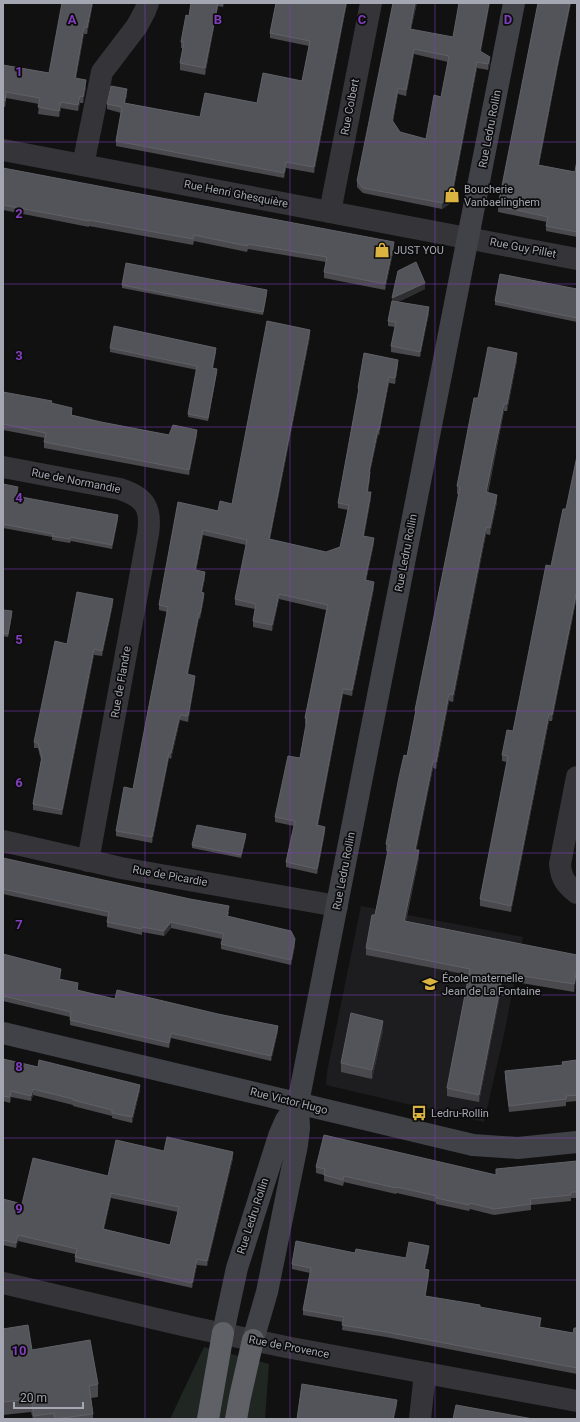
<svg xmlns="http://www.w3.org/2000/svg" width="580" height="1422" font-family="Roboto,sans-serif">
	<rect width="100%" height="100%" fill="#111112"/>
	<path fill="#1d1d1f" d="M 361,906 L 523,937 L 505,1030 L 484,1122 L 326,1085 L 327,1072 Z"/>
	<path fill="#202621" d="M 204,1347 L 269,1364 L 265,1419 L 170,1419 Z"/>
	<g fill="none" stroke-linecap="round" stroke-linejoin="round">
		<g stroke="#353539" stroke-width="22">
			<path d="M 3,150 L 577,259"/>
			<path d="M 83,165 L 102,72 L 137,26 L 145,11 L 148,3"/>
			<path d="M 330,212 L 371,3"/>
			<path d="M 3,467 L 120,489 C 145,497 152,508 148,534 L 88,861"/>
			<path d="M 577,777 L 560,864 C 561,878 566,885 577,893"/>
			<path d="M 3,841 L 121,868 L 337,906"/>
			<path d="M 3,1283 L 191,1327 L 286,1347 L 577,1401"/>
			<path d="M 420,1419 L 425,1373"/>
		</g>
		<g stroke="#414247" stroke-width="22">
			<path d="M 3,1033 L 473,1145 L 518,1148 L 577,1142"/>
			<path d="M 223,1333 L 237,1268 L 279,1136 L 286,1120 L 298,1103"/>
			<path d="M 253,1340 L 267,1292 L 297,1145 L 299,1128 L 298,1103 L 514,3"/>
		</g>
		<g stroke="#5f6167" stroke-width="22">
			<path d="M 208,1419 L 223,1333"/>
			<path d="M 236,1419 L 240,1397 L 253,1340"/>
		</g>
	</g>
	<g fill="#4a4a4e" fill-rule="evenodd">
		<path d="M 93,3 L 87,34 L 84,34 L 76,78 L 86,87 L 83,103 L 80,103 L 78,111 L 61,108 L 59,117 L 38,114 L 39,104 L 6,98 L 5,107 L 3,107 L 3,65 L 49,73 Z"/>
		<path d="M 191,3 L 224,3 L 223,7 L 218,6 L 205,75 L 180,70 L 180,63 L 183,48 L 181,48 L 181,42 L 189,16 Z"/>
		<path d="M 276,3 L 347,3 L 314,173 L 286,168 L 284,178 L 116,146 L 116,141 L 121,113 L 107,109 L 107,104 L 127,95 L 125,103 L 200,117 L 257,103 L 302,81 L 309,46 L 270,38 L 270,33 Z"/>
		<path d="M 417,3 L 411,29 L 480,52 L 490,63 L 488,70 L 477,68 L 451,203 L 442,209 L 363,193 L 357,187 L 357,181 ZM 414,54 L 448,62 L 441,97 L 426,139 L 400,132 L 393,122 L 398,94 L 406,96 Z"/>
		<path d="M 538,3 L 571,3 L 557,71 L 539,165 L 575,172 L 577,160 L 577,237 L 546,231 L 546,226 L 547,222 L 498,212 L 498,206 Z"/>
		<path d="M 3,168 L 394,248 L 385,290 L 324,278 L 324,272 L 326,262 L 248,249 L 247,252 L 194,241 L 193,245 L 89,226 L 89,227 L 3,210 Z"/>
		<path d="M 122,285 L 267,294 L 263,315 L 122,288 Z"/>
		<path d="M 425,289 L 398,302 L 429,313 L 420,357 L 391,352 L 391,346 L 395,327 L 388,326 L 388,321 L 392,301 Z"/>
		<path d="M 577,289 L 577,322 L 495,305 L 495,301 Z"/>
		<path d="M 310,336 L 270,539 L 326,552 L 340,547 L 348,510 L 338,508 L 338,503 L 358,393 L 358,388 L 398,365 L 395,384 L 389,383 L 379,435 L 378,435 L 370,472 L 370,478 L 368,492 L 371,498 L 364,536 L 374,543 L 366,581 L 374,588 L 352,696 L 343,694 L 318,825 L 325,832 L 317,874 L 286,867 L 286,862 L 294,826 L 275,822 L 275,817 L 300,758 L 306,724 L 305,724 L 305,718 L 326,610 L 279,599 L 272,631 L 253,627 L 253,621 L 255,609 L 235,605 L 235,599 L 246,545 L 203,535 L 196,571 L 205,578 L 202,592 L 204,598 L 200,619 L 199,618 L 188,674 L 195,681 L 188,722 L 180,720 L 171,759 L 169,758 L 152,843 L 116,836 L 116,831 L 133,789 L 167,612 L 159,610 L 159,605 L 178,502 L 218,511 L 232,504 Z"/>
		<path d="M 110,348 L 216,352 L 213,368 L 217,372 L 208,421 L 188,417 L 188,414 L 197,370 L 110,352 Z"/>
		<path d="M 517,360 L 507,411 L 504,411 L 488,493 L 497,502 L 490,535 L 486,534 L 453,702 L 449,701 L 436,769 L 433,768 L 416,850 L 419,858 L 406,921 L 577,955 L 574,992 L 503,980 L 479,1102 L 447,1096 L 447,1088 L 469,975 L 366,955 L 366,948 L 375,915 L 388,852 L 386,851 L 386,844 L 407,756 L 415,716 L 415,710 L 446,557 L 459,494 L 457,494 L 457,486 L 478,398 Z"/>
		<path d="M 3,392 L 52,403 L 72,413 L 72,415 L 101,422 L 169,435 L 197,435 L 189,475 L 44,448 L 44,442 L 45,438 L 3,430 Z"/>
		<path d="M 577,456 L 577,596 L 552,721 L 549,721 L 511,912 L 480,906 L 480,899 L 507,762 L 502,761 L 502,755 L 513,731 L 551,566 L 566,509 Z"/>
		<path d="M 3,484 L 18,491 L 17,497 L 118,519 L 112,549 L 71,541 L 70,543 L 52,540 L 52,537 L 3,528 Z"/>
		<path d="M 113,604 L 102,656 L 94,655 L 62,815 L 33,810 L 33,804 L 41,760 L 38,748 L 34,748 L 34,742 L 67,644 Z"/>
		<path d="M 3,610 L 12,615 L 8,637 L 3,636 Z"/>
		<path d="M 246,837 L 241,858 L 192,848 L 192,845 Z"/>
		<path d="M 3,858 L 229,912 L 228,916 L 295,945 L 291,965 L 221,949 L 221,944 L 222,939 L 171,928 L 164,936 L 142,932 L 142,935 L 107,927 L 107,922 L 108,917 L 3,894 Z"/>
		<path d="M 3,954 L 61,974 L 60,979 L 78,989 L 78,991 L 95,995 L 278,1031 L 271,1061 L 171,1038 L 169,1048 L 70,1025 L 70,1017 L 3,1001 Z"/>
		<path d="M 383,1030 L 372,1079 L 341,1072 L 341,1063 Z"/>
		<path d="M 3,1059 L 140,1090 L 132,1123 L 112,1118 L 112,1116 L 73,1106 L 73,1105 L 33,1095 L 31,1101 L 11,1097 L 10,1103 L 3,1101 Z"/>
		<path d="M 577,1060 L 577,1101 L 566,1102 L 566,1106 L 509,1112 L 505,1078 L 505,1071 L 562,1065 L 562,1062 Z"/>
		<path d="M 164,1151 L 233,1158 L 207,1266 L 197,1265 L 192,1288 L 75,1262 L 75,1254 L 18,1241 L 16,1248 L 3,1245 L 3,1199 L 22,1204 L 108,1176 ZM 111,1198 L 178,1212 L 170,1245 L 104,1229 Z"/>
		<path d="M 577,1161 L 577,1198 L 571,1198 L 571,1201 L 531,1205 L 531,1210 L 494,1215 L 470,1209 L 469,1211 L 436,1204 L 436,1202 L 397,1193 L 396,1194 L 344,1182 L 343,1186 L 324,1181 L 324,1175 L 316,1173 L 316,1167 L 496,1175 Z"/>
		<path d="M 429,1251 L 425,1269 L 429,1275 L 425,1296 L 480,1307 L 541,1323 L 540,1327 L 573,1333 L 577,1328 L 577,1374 L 386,1337 L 342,1330 L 343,1322 L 303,1315 L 303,1310 L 310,1273 L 292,1269 L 292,1264 L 355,1253 L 406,1258 Z"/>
		<path d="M 3,1329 L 32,1350 L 98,1384 L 98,1397 L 91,1398 L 93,1414 L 93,1419 L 33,1419 L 31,1412 L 3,1415 Z"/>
	</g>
	<g fill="#2f2f32">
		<path d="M 92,3 L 93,3 L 87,34 L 87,28 Z"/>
		<path d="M 218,3 L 218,6 L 205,75 L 205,68 Z"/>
		<path d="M 346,3 L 347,3 L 314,173 L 314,167 Z"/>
		<path d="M 415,3 L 417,3 L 410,34 L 410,29 Z"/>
		<path d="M 489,3 L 490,3 L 480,57 L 480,51 Z"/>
		<path d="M 570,3 L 571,3 L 557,71 L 538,170 L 538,165 L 557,66 Z"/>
		<path d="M 84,27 L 84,34 L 75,84 L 75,78 Z"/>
		<path d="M 414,49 L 414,54 L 406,96 L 406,90 Z"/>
		<path d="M 490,57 L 490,63 L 488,70 L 488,64 Z"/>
		<path d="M 477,62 L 477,68 L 451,203 L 442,209 L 442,203 Z"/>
		<path d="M 86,80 L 86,87 L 83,103 L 83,97 Z"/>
		<path d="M 398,88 L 398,94 L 392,126 L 392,120 Z"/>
		<path d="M 127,89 L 127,95 L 124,108 L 124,103 Z"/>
		<path d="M 6,92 L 6,98 L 5,107 L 5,101 Z"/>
		<path d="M 80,96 L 80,103 L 78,111 L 78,105 Z"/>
		<path d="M 61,102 L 61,108 L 59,117 L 59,111 Z"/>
		<path d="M 286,162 L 286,168 L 284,178 L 284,173 Z"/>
		<path d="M 394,242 L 394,248 L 385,290 L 385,284 Z"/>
		<path d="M 425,283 L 425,289 L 392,305 L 392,298 Z"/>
		<path d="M 267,290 L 267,294 L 263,315 L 263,312 Z"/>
		<path d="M 429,307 L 429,313 L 420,357 L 420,352 Z"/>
		<path d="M 310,330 L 310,336 L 269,544 L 269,539 Z"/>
		<path d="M 517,353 L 517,360 L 507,411 L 507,404 Z"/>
		<path d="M 398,360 L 398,365 L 395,384 L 395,378 Z"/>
		<path d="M 217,369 L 217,372 L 208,421 L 208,418 Z"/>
		<path d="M 389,377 L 389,383 L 379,435 L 379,430 Z"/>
		<path d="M 504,404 L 504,411 L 486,500 L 486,492 Z"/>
		<path d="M 378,429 L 378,435 L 369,477 L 369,472 Z"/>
		<path d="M 197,430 L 197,435 L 189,475 L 189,470 Z"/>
		<path d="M 370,472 L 370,478 L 367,497 L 367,492 Z"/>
		<path d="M 371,492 L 371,498 L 363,541 L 363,536 Z"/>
		<path d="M 497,495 L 497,502 L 490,535 L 490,528 Z"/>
		<path d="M 118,515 L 118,519 L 112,549 L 112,545 Z"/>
		<path d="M 486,527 L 486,534 L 453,702 L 453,695 Z"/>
		<path d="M 203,530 L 203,535 L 195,576 L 195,570 Z"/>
		<path d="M 374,538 L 374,543 L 365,586 L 365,580 Z"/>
		<path d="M 205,572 L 205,578 L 201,597 L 201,592 Z"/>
		<path d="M 374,582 L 374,588 L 352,696 L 352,690 Z"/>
		<path d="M 577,590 L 577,596 L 552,721 L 552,715 Z"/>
		<path d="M 204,593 L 204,598 L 200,619 L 200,614 Z"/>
		<path d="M 279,594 L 279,599 L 272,631 L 272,625 Z"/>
		<path d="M 113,599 L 113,604 L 102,656 L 102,651 Z"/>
		<path d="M 12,611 L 12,615 L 8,637 L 8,634 Z"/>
		<path d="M 199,613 L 199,618 L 187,680 L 187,674 Z"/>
		<path d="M 94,649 L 94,655 L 62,815 L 62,810 Z"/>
		<path d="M 195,676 L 195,681 L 188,722 L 188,716 Z"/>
		<path d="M 343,689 L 343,694 L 317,831 L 317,825 Z"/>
		<path d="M 449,694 L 449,701 L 436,769 L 436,762 Z"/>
		<path d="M 549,714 L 549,721 L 511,912 L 511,906 Z"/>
		<path d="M 180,715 L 180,720 L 171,759 L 171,753 Z"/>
		<path d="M 169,753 L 169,758 L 152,843 L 152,837 Z"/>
		<path d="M 433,761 L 433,768 L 415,857 L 415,850 Z"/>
		<path d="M 325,827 L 325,832 L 317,874 L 317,869 Z"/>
		<path d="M 246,834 L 246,837 L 241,858 L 241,855 Z"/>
		<path d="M 419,850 L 419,858 L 404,928 L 404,921 Z"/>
		<path d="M 171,922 L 171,928 L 164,936 L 164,931 Z"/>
		<path d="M 295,939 L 295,945 L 291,965 L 291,960 Z"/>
		<path d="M 61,969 L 61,974 L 59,984 L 59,979 Z"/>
		<path d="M 577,969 L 577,976 L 574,992 L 574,984 Z"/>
		<path d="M 503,973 L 503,980 L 479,1102 L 479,1095 Z"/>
		<path d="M 383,1021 L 383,1030 L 372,1079 L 372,1070 Z"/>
		<path d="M 278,1026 L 278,1031 L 271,1061 L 271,1056 Z"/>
		<path d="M 171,1033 L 171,1038 L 169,1048 L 169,1043 Z"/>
		<path d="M 140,1085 L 140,1090 L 132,1123 L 132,1117 Z"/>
		<path d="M 33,1089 L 33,1095 L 31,1101 L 31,1096 Z"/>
		<path d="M 11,1091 L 11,1097 L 10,1103 L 10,1097 Z"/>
		<path d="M 233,1152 L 233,1158 L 207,1266 L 207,1261 Z"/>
		<path d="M 111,1193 L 111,1198 L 103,1234 L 103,1229 Z"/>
		<path d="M 18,1235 L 18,1241 L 16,1248 L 16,1243 Z"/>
		<path d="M 429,1246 L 429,1251 L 424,1274 L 424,1269 Z"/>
		<path d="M 197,1259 L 197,1265 L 192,1288 L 192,1283 Z"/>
		<path d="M 429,1270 L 429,1275 L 425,1301 L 425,1296 Z"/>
		<path d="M 397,1400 L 397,1406 L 394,1419 L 393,1419 Z"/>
	</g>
	<g fill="#535459" stroke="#606167" fill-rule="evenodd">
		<path d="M 62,3 L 92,3 L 87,28 L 84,27 L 75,78 L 86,80 L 83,97 L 80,96 L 78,105 L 61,102 L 59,111 L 38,107 L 40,98 L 6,92 L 5,101 L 3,100 L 3,65 L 49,73 Z"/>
		<path d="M 191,3 L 218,3 L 205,68 L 180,63 L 184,42 L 181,42 L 186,15 L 189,16 Z"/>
		<path d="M 276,3 L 346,3 L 314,167 L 286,162 L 284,173 L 116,141 L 122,107 L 107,104 L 111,86 L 127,89 L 124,103 L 200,117 L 205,93 L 257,103 L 263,73 L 302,81 L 310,41 L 270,33 Z"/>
		<path d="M 393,3 L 415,3 L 410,29 L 453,37 L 459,3 L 489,3 L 480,51 L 490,57 L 488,64 L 477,62 L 451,197 L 442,203 L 363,188 L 357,181 ZM 414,49 L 449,56 L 441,97 L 434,95 L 426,139 L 400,132 L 392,120 L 398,88 L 406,90 Z"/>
		<path d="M 538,3 L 570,3 L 557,66 L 538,165 L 575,172 L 577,160 L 577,232 L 546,226 L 548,217 L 498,206 Z"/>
		<path d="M 3,168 L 394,242 L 385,284 L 324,272 L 327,257 L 248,244 L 247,246 L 194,235 L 193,239 L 89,220 L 89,221 L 3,205 Z"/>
		<path d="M 416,262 L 425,283 L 392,298 L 398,271 Z"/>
		<path d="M 126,263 L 267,290 L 263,312 L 122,285 Z"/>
		<path d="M 500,274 L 577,289 L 577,318 L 495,301 Z"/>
		<path d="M 392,301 L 429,307 L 420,352 L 391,346 L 396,322 L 388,321 Z"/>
		<path d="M 267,321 L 310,330 L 269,539 L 326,552 L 340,547 L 349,505 L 338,503 L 359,388 L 358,388 L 364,353 L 398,360 L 395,378 L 389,377 L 379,430 L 378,429 L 369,472 L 370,472 L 367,492 L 371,492 L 363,536 L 374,538 L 365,580 L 374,582 L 352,690 L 343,689 L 317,825 L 325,827 L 317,869 L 286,862 L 295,821 L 275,817 L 288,756 L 300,758 L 307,719 L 305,718 L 328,605 L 279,594 L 272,625 L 253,621 L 256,604 L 235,599 L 247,540 L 203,530 L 195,570 L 205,572 L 201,592 L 204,593 L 200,614 L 199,613 L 187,674 L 195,676 L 188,716 L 180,715 L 171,753 L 169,753 L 152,837 L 116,831 L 124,787 L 133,789 L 164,628 L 168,607 L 159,605 L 178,502 L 218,511 L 220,501 L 232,504 Z"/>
		<path d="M 114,326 L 216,348 L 212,368 L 217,369 L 208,418 L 188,414 L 197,366 L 110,348 Z"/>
		<path d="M 488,347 L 517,353 L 507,404 L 504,404 L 486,492 L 497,495 L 490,528 L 486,527 L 453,695 L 449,694 L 436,762 L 433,761 L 415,850 L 419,850 L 404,921 L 577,955 L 577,969 L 574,984 L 503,973 L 479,1095 L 447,1088 L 470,969 L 366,948 L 372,915 L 375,915 L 389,845 L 386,844 L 399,777 L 404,755 L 407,756 L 416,710 L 415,710 L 446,557 L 460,487 L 457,486 L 474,398 L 478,398 Z"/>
		<path d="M 3,392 L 52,401 L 51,403 L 72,408 L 71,415 L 101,422 L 169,435 L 173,425 L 197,430 L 189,470 L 44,442 L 46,433 L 3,424 Z"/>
		<path d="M 577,456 L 577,590 L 552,715 L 549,714 L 511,906 L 480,899 L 508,756 L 502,755 L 507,730 L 513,731 L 546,565 L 551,566 L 563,509 L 566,509 Z"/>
		<path d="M 3,484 L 18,487 L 16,496 L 118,515 L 112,545 L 71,537 L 70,539 L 52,536 L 53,534 L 3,524 Z"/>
		<path d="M 77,592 L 113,599 L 102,651 L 94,649 L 62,810 L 33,804 L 42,757 L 38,743 L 34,742 L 55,641 L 67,644 Z"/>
		<path d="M 3,610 L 12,611 L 8,634 L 3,633 Z"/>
		<path d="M 197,825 L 246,834 L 241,855 L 192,845 Z"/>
		<path d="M 3,858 L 190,899 L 229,906 L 227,916 L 291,931 L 295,939 L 291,960 L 221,944 L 224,934 L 171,922 L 164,931 L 142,927 L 142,929 L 107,922 L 109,912 L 3,889 Z"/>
		<path d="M 3,954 L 61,969 L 59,979 L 78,983 L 77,990 L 115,999 L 117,990 L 218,1014 L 278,1026 L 271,1056 L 171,1033 L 169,1043 L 70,1020 L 71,1012 L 3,996 Z"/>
		<path d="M 351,1013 L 383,1021 L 372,1070 L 341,1063 Z"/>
		<path d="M 3,1059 L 38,1067 L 39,1060 L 140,1085 L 132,1117 L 112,1113 L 112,1110 L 73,1100 L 73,1099 L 33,1089 L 31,1096 L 11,1091 L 10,1097 L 3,1096 Z"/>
		<path d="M 577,1060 L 577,1095 L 566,1096 L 566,1099 L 509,1106 L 505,1071 L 563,1065 L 562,1062 Z"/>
		<path d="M 324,1135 L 496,1175 L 496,1169 L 577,1161 L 577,1192 L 571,1192 L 571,1195 L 530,1199 L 531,1204 L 494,1209 L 470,1203 L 469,1205 L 436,1198 L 437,1196 L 397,1187 L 396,1188 L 344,1176 L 343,1180 L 324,1175 L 325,1169 L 316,1167 Z"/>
		<path d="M 167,1137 L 233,1152 L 207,1261 L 197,1259 L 192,1283 L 75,1257 L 77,1249 L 18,1235 L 16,1243 L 3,1240 L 3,1199 L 22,1204 L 33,1158 L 108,1176 L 116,1140 L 164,1151 ZM 111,1193 L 179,1207 L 170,1245 L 103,1229 Z"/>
		<path d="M 296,1241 L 355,1253 L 356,1249 L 406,1258 L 409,1242 L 429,1246 L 424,1269 L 429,1270 L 425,1296 L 480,1305 L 480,1307 L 541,1318 L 539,1327 L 573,1333 L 574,1328 L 577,1328 L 577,1368 L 386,1332 L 342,1325 L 344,1317 L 303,1310 L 311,1268 L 292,1264 Z"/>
		<path d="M 28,1325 L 32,1350 L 90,1340 L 98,1384 L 89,1386 L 93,1414 L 55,1419 L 54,1413 L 34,1416 L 31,1399 L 3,1402 L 3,1329 Z"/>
		<path d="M 302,1384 L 397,1400 L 393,1419 L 297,1419 Z"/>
		<path d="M 456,1405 L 533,1419 L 453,1419 Z"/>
	</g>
	<path fill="none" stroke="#813ebd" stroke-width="1" stroke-opacity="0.55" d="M 145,3 L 145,1419M 290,3 L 290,1419M 435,3 L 435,1419M 3,142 L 577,142M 3,284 L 577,284M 3,427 L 577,427M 3,569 L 577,569M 3,711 L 577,711M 3,853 L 577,853M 3,995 L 577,995M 3,1138 L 577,1138M 3,1280 L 577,1280"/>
	<defs>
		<symbol id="shop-bare" viewBox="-9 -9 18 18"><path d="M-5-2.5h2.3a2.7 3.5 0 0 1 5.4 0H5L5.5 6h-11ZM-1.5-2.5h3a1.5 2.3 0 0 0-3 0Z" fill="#dbb341" stroke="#0c0c0d" stroke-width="2.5" paint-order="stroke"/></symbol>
		<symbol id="school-bare" viewBox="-9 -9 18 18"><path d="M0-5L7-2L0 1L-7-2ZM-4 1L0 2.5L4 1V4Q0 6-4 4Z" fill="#dbb341" stroke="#0c0c0d" stroke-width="2.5" paint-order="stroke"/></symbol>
		<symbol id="bus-bare" viewBox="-9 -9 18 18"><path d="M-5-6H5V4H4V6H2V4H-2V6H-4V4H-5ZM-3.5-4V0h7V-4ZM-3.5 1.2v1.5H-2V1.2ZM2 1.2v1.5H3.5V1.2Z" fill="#dbb341" stroke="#0c0c0d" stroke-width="2.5" paint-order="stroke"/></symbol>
	</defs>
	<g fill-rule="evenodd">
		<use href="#shop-bare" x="441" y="184" width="22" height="22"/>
		<use href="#shop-bare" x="371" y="239" width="22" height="22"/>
		<use href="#school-bare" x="419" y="973" width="22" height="22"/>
		<use href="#bus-bare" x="408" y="1102" width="22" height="22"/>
	</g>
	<g text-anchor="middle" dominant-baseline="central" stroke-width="3.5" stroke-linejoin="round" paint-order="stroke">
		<g font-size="11" fill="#a4a7b1" stroke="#0c0c0d">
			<text transform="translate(350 107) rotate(-79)">Rue Colbert</text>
			<text transform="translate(490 129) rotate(-79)">Rue Ledru Rollin</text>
			<text transform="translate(236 194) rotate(11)">Rue Henri Ghesquière</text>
			<text transform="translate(523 248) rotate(11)">Rue Guy Pillet</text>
			<text transform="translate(76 481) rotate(11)">Rue de Normandie</text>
			<text transform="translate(406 553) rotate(-79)">Rue Ledru Rollin</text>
			<text transform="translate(121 682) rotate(-80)">Rue de Flandre</text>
			<text transform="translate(344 871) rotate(-79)">Rue Ledru Rollin</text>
			<text transform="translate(170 876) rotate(10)">Rue de Picardie</text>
			<text transform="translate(289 1101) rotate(14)">Rue Victor Hugo</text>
			<text transform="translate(253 1216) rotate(-72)">Rue Ledru Rollin</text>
			<text transform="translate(289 1347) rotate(11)">Rue de Provence</text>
		</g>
		<g font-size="11" fill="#a4a7b1" stroke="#0c0c0d" text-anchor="start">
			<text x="464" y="189">Boucherie<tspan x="464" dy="13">Vanbaelinghem</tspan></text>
			<text x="394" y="250">JUST YOU</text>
			<text x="442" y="978">École maternelle<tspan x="442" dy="13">Jean de La Fontaine</tspan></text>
			<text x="431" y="1113">Ledru-Rollin</text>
		</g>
	</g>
	<g font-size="13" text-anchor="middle" font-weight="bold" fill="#813ebd" stroke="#0c0c0d" stroke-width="3.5" stroke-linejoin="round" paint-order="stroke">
		<text x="72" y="24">A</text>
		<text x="218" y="24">B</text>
		<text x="362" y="24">C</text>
		<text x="508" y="24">D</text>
		<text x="19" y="76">1</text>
		<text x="19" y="218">2</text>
		<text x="19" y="360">3</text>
		<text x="19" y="502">4</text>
		<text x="19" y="644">5</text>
		<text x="19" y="787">6</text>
		<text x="19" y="929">7</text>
		<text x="19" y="1071">8</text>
		<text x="19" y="1213">9</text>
		<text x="19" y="1355">10</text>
	</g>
	<rect width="580" height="1422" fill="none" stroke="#a4a7b1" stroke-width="8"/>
	<path d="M14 1402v6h69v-6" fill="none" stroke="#a4a7b1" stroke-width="2"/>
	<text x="20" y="1402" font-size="12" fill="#a4a7b1" stroke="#0c0c0d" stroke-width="3" paint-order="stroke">20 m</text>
</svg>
